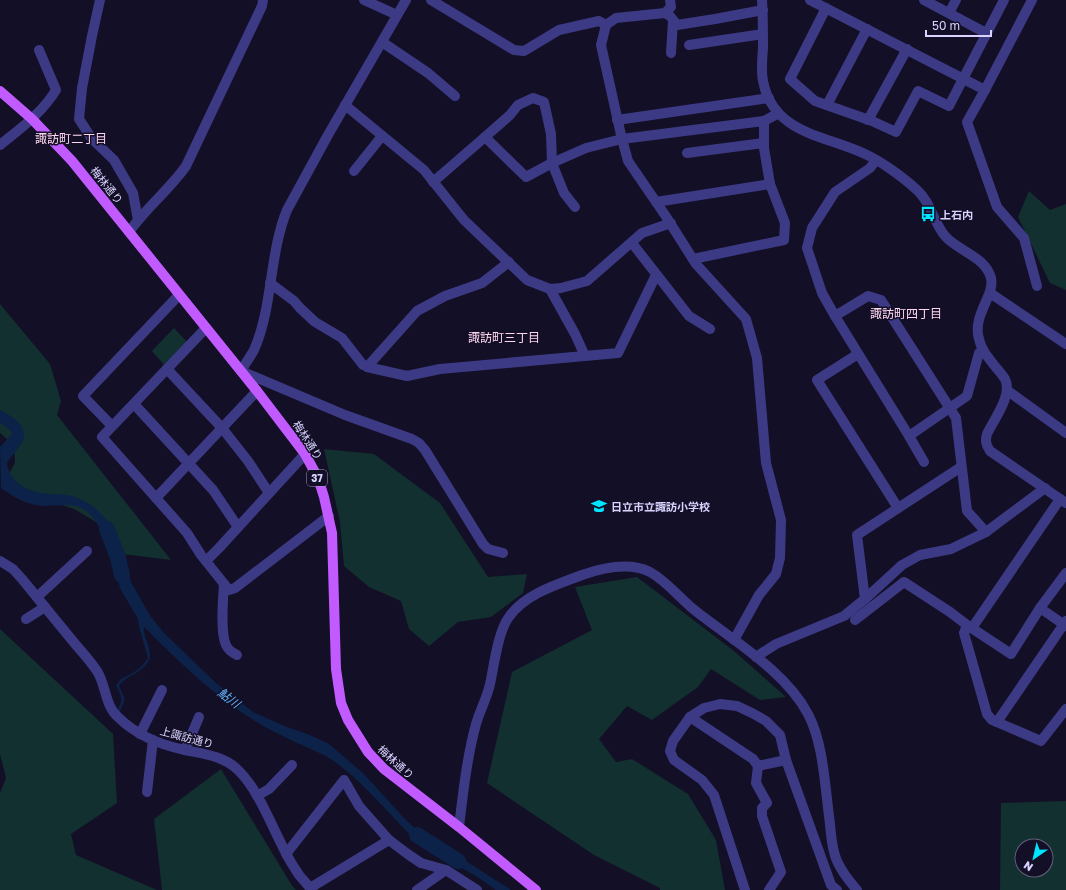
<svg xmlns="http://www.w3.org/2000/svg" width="1066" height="890" font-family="'Golos Text','Noto Sans JP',sans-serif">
	<rect width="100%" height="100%" fill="#130f26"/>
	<g fill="#12302f" fill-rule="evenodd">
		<path d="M 1029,191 L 1050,210 L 1066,204 L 1066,290 L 1050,283 L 1018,217 Z"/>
		<path d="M 0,304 L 50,364 L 61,401 L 57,415 L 171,560 L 122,554 L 117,552 L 109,536 L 96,522 L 74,509 L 49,501 L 6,479 L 15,463 L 14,445 L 0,433 Z"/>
		<path d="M 174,328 L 189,344 L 166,367 L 152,351 Z"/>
		<path d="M 324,449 L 374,454 L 440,503 L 488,577 L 527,574 L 523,593 L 491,617 L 458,622 L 429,646 L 409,629 L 401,601 L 369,587 L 344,566 L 340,522 Z"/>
		<path d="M 637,577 L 734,651 L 786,697 L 760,700 L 711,669 L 698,687 L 652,720 L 627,706 L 599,739 L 616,762 L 632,759 L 688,794 L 716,840 L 725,890 L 660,890 L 660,888 L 594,855 L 487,783 L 512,672 L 592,630 L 575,587 Z"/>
		<path d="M 0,629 L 113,734 L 117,803 L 71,834 L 76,855 L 157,890 L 0,890 L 0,793 L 6,778 L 0,754 Z"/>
		<path d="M 221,769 L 291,884 L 296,890 L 162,890 L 154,819 Z"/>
		<path d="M 1066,801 L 1066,890 L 1000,890 L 1001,803 ZM 1022,846 L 1046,846 L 1046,870 L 1022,870 Z"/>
	</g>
	<g fill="#0c2248">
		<path d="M 0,410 C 11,416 28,424 23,440 C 22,445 10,457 7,463 C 9,480 24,490 41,493 C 52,495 64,493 75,497 C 99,505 114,526 122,550 L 107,548 C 102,532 94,509 75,506 C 64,504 54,506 43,506 C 27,505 13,497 1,488 L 0,447 L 12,434 L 9,429 L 0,423 Z"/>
		<path d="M 109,555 L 124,556 L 131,582 L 149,614 L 163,632 L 216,683 L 253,712 L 287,727 L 310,735 L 329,744 L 363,773 L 405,819 L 420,833 L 436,843 L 434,852 C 417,843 408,833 395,819 C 377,800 359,780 338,764 C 325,754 310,749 295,742 C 282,736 268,729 255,721 C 214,696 178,661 144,627 C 143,636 150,645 150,655 C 149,672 126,674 119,686 L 125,699 L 119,714 L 117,711 C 123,699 122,697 116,686 C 122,676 122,679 131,674 C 138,670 143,665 148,658 L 139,627 L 138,619 L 121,590 Z"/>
		<path d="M 441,845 L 511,890 L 496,890 L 479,878 L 438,854 Z"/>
	</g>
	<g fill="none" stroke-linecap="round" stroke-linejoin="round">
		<g stroke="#0c2248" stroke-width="16">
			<path d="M 107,529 L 118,558 L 122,575"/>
			<path d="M 417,835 L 458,861"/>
		</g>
		<g stroke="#3d3a85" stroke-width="10">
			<path d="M 100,0 L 92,36 L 82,88 L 79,119 L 92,139 L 114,160 L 133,193 L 138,220"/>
			<path d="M 364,0 L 397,15"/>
			<path d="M 406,0 L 328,135 L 287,210 C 269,254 273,307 254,350 C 250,357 245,364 241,371 L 345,415 L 412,439 L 419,443 L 425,450 L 483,544 L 488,549 L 503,553"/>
			<path d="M 431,0 L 514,50 L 524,51 L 559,30 L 599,21 L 606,25"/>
			<path d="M 670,0 L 671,7 L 665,13 L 616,18 L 606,25 L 601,45 L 621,135 L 628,161 L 665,215 L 696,264 L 746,319 L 757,358 L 766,463 L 781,520 L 780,558 L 776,574 L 759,595 L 734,640"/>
			<path d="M 810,0 L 985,90"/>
			<path d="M 924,0 L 986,33"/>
			<path d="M 1032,0 L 985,90 L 967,122 L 997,207 L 1024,238 L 1037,286"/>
			<path d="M 826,8 L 790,79 L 815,101 L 872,121 L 896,132 L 918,91 L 949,106 L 1004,0"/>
			<path d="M 665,13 L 670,16 L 677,25 L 715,19 L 763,10"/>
			<path d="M 949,13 L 956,0"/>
			<path d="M 382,42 L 428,73 L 455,96"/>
			<path d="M 689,45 L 763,34"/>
			<path d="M 671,53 L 673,21"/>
			<path d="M 345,105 L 424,170 L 464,220 L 527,280 L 550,289 L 561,288 L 587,281 L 642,233 L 671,223"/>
			<path d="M 827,105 L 867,29"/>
			<path d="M 617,120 L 769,98"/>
			<path d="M 868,120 L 907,49"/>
			<path d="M 764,121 L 764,148 L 770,184"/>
			<path d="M 485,137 L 510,115 L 518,105 L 533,98 L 544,102 L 551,134 L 552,163 L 564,193 L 575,207"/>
			<path d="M 0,145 C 21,128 42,113 56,90 L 39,50"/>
			<path d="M 687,153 L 764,143"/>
			<path d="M 876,160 L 870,168 L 835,192 L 812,228 L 807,248 L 822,293 L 835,316 L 909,436 L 924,462"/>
			<path d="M 354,171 L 382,136"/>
			<path d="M 433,182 L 485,137 L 526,177 L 552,163 L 586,148 L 622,139 L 764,121 L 777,114"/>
			<path d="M 656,202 L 770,184 L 785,223 L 784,240 L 693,259"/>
			<path d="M 129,232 C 146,208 169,190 186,166 L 262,6 L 263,0"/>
			<path d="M 632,243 L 689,316 L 710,329"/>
			<path d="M 509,262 L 482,283 L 445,296 L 417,311 L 367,367 L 407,376 L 440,369 L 618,353 L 656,275"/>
			<path d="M 270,283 L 294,301 L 300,308 L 315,322 L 342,338 L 363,365"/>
			<path d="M 550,289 L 575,334 L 585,356"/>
			<path d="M 835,316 L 868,296 L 881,300 L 956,418 L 967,511 L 986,532"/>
			<path d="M 206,328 L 102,437 L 187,533 L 201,555 L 229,590 L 235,588 L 329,516"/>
			<path d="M 858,354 L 817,380 L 898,508"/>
			<path d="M 167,369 L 222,428 L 248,461 L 269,493"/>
			<path d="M 1008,391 L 1066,433"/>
			<path d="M 134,404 L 213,490 L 238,527"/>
			<path d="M 112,426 L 83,396 L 179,295"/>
			<path d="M 909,436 L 967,396 L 979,353 L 983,350"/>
			<path d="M 156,498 L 257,391"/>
			<path d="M 0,561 L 13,569 L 22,579 C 40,601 58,623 76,645 C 83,653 91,662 97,671 C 106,685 105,706 118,717 C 136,735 161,745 185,750 C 204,754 224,756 238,770 C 261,792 275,836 292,864 L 299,875 L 312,890"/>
			<path d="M 206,561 L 219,548 L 305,454"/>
			<path d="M 224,584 C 223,599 220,632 226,645 C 228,650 233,653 237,655"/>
			<path d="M 37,597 L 87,551"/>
			<path d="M 865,599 L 857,535 L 961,467"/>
			<path d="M 1040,608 L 1066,626"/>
			<path d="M 26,619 L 45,607"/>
			<path d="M 855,620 L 904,582 L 950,612 L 967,625 L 964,633 L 987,714 L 992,720 L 1041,741 L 1066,709"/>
			<path d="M 967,625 L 1011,654 L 1040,608 L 1066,573"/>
			<path d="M 972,628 L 1060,499"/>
			<path d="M 756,657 L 776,644 L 844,616 L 865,599 L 902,565 L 920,555 L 951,549 L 986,532 L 1045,488"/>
			<path d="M 690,717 L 753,759 L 758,766 L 756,783 L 767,803 L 762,808 L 762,816 L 781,872 L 769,890"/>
			<path d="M 997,722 L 1066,621"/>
			<path d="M 140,734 L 162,690"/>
			<path d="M 185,750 L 199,717"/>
			<path d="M 758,766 L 786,760"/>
			<path d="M 147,792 L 153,740"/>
			<path d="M 257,796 L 269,789 L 292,765"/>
			<path d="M 286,854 L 344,780 L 359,806 L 389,840"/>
			<path d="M 310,888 L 389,840 L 409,855 L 421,863 L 446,870"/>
			<path d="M 417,890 L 446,870 L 477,890"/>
			<path d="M 745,890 L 714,795 L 702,780 L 674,760 L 670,751 L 673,741 L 690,717 L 704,708 L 720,704 L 737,706 L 752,713 L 766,721 L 780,735 L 786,760 L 831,885 L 837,890"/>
		</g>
		<g stroke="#3d3a85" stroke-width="10">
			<path d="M 762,0 C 763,16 763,32 763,48 C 762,59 761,71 763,81 C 773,134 825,135 865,154 C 881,161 904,178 917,190 C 931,202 933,222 945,236 C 958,251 986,257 991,278 C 995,296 972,315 979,339 C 981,349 987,356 994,365 C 997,369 1002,374 1005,379 C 1013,395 994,419 987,434 C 985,441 986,445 990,451 L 1066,503"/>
			<path d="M 990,293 L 1066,344"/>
			<path d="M 459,827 C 463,793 467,757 476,724 C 480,710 487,698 490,684 C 494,666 498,631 509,617 C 525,594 556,585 582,575 C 602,568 630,562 650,572 C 668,582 681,600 697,612 C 734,641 786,672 808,714 C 824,744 825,789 830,824 C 831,836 832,850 837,861 C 842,872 849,881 857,890"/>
		</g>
		<path stroke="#c25bff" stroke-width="10" d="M 0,91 L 32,119 L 72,161 L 257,391 L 305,454 L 318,478 L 324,497 L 332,533 L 336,669 L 341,703 L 348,720 L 368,752 L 384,769 L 459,827 L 536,890"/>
	</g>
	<defs>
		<symbol id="bus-bare" viewBox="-9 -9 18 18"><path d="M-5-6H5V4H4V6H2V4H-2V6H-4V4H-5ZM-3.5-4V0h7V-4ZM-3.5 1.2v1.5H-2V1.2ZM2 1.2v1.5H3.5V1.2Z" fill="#00e5ff" stroke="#130f26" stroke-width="2.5" paint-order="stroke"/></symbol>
		<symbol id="school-bare" viewBox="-9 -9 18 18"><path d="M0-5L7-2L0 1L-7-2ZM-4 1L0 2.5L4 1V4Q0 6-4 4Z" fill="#00e5ff" stroke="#130f26" stroke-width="2.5" paint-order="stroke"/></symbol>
	</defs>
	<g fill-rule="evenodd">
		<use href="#bus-bare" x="917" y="203" width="22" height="22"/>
		<use href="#school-bare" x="588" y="495" width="22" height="22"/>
	</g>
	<g text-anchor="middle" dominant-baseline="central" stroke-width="3" stroke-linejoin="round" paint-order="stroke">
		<rect fill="#130f26" stroke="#9e99be" stroke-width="1" x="307" y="470" width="20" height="16" rx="3"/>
		<g font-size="10" font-weight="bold" fill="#d9d4ff">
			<text x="317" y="478">37</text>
		</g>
		<g font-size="11" fill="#d9d4ff" stroke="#130f26">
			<text transform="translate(107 185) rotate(51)">梅林通り</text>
			<text transform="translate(308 440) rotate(57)">梅林通り</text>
			<text transform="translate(187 737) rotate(15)">上諏訪通り</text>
			<text transform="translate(396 762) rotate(42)">梅林通り</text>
		</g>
		<g font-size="11" font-weight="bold" fill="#d9d4ff" stroke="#130f26" text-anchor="start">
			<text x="940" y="214">上石内</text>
			<text x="611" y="506">日立市立諏訪小学校</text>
		</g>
		<g font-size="12" fill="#ffd6f0" stroke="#130f26">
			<text x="71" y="138">諏訪町二丁目</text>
			<text x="906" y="313">諏訪町四丁目</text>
			<text x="504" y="337">諏訪町三丁目</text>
		</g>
		<g font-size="12" font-style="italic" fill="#62b6ff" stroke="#130f26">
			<text transform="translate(229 698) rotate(37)">鮎川</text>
		</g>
	</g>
	<g transform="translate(1034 858) rotate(214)"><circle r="19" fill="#130f26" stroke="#625e7d"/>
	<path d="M0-3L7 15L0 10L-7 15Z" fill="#00e5ff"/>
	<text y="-6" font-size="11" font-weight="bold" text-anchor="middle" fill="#d9d4ff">N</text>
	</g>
	<path d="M926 30v6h65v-6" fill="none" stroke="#d9d4ff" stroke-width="2"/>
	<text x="932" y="30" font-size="12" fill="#d9d4ff" stroke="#130f26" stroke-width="3" paint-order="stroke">50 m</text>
</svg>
